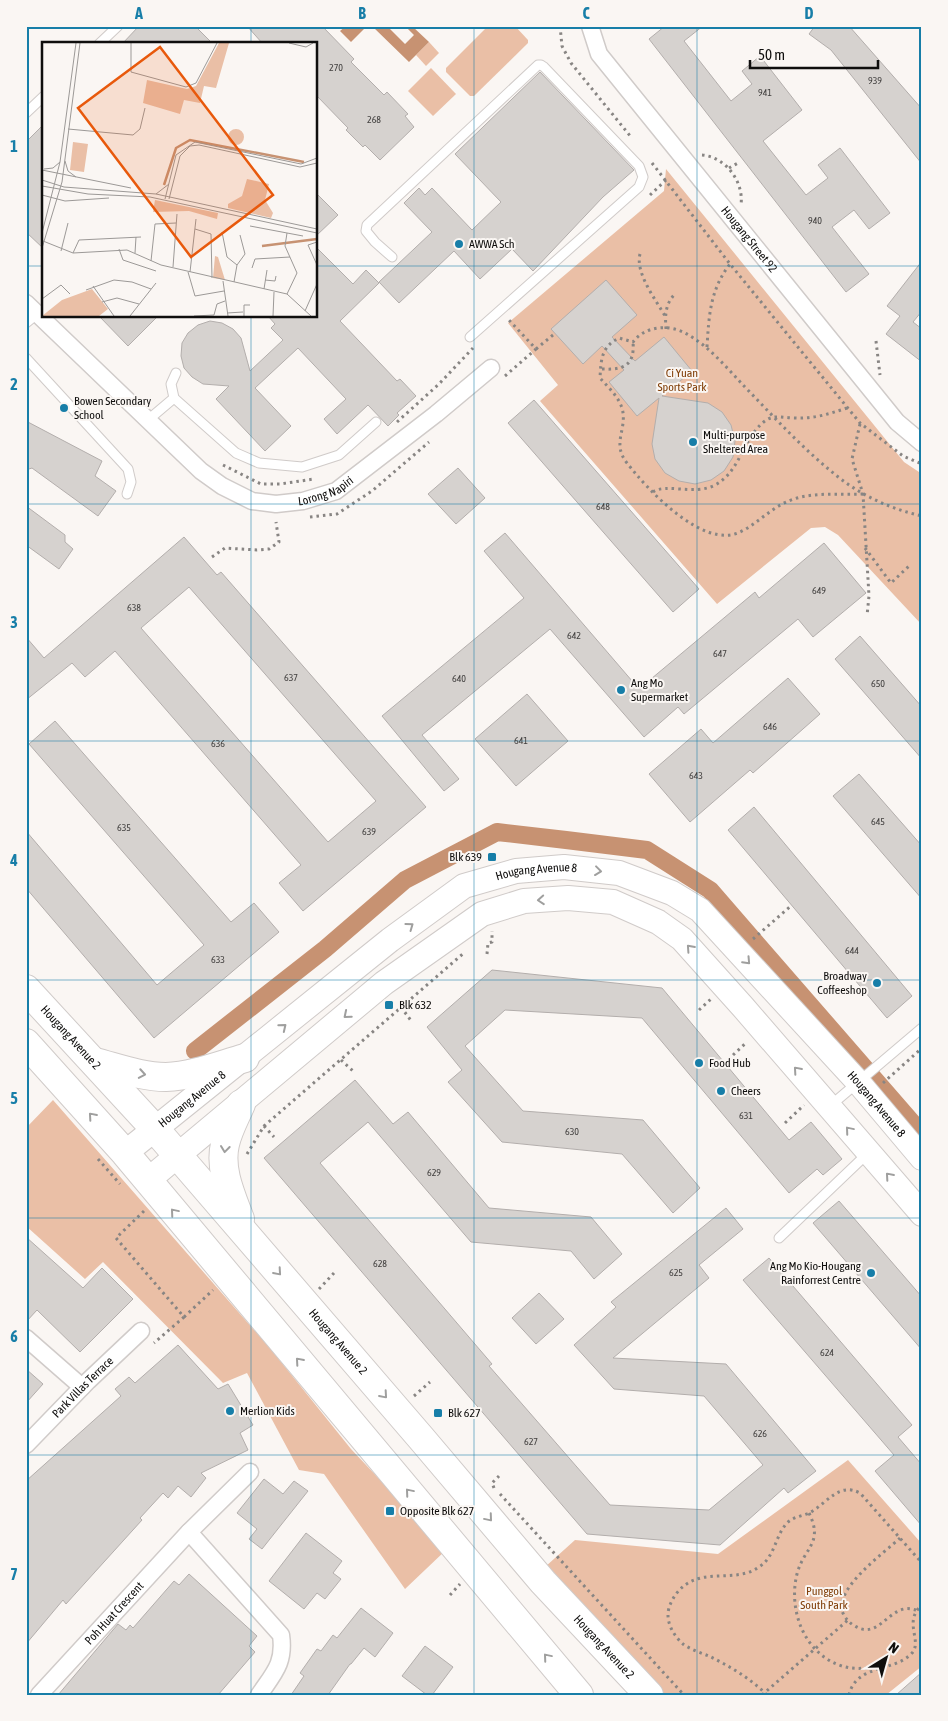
<svg xmlns="http://www.w3.org/2000/svg" width="948" height="1721" font-family="'Asap Condensed',sans-serif">
	<rect width="100%" height="100%" fill="#faf6f3"/>
	<g fill="#eabfa6">
		<path d="M 488,26 L 515,26 L 528,40 L 528,43 L 474,96 L 470,96 L 446,72 L 446,68 Z"/>
		<path d="M 429,42 L 439,53 L 426,66 L 416,55 Z"/>
		<path d="M 431,68 L 456,94 L 433,116 L 408,91 Z"/>
		<path d="M 666,169 L 904,462 L 922,474 L 922,625 L 838,535 L 825,527 L 811,528 L 717,604 L 540,401 L 558,385 L 508,323 L 664,191 Z"/>
		<path d="M 53,1100 L 269,1347 L 351,1449 L 446,1550 L 405,1589 L 324,1474 L 299,1470 L 247,1373 L 223,1383 L 103,1262 L 85,1279 L 26,1226 L 26,1128 Z"/>
		<path d="M 848,1460 L 922,1544 L 922,1666 L 886,1695 L 655,1695 L 545,1567 L 575,1540 L 718,1554 Z"/>
	</g>
	<g fill="#c79272">
		<path d="M 346,26 L 367,26 L 351,42 L 340,31 Z"/>
		<path d="M 374,26 L 387,26 L 405,44 L 414,35 L 405,26 L 412,26 L 429,42 L 409,62 L 373,27 Z"/>
	</g>
	<g fill="none" stroke-linecap="round" stroke-linejoin="round">
		<path stroke="#c79272" stroke-width="18" d="M 195,1051 L 325,949 L 405,880 L 497,832 L 566,840 L 647,850 L 710,890 L 922,1134"/>
	</g>
	<g fill="#d6d2cf" stroke="#b3aeac" fill-rule="evenodd">
		<path d="M 139,26 L 195,26 L 213,44 L 122,44 Z"/>
		<path d="M 247,26 L 322,26 L 354,59 L 351,62 L 384,95 L 387,92 L 408,114 L 405,116 L 414,127 L 380,160 L 365,145 L 363,147 L 346,130 L 348,128 L 316,95 L 316,44 L 263,44 Z"/>
		<path d="M 665,26 L 703,26 L 684,41 L 731,101 L 752,84 L 742,71 L 760,56 L 802,110 L 763,141 L 806,195 L 828,178 L 818,165 L 840,148 L 890,213 L 869,229 L 854,210 L 832,227 L 869,274 L 846,292 L 649,39 Z"/>
		<path d="M 815,26 L 849,26 L 922,109 L 922,164 L 831,50 L 809,34 Z"/>
		<path d="M 540,72 L 634,170 L 603,197 L 533,271 L 512,249 L 480,279 L 454,251 L 399,303 L 379,282 L 432,232 L 404,203 L 419,188 L 425,195 L 432,188 L 472,230 L 501,202 L 455,154 Z"/>
		<path d="M 44,124 L 44,249 L 26,232 L 26,142 Z"/>
		<path d="M 316,193 L 338,215 L 316,236 Z"/>
		<path d="M 316,247 L 353,284 L 366,270 L 379,283 L 340,321 L 397,381 L 400,379 L 416,396 L 397,413 L 399,415 L 388,426 L 368,405 L 337,434 L 324,419 L 346,399 L 298,348 L 255,388 L 291,426 L 265,451 L 216,399 L 229,386 L 203,384 L 192,377 L 184,368 L 181,356 L 182,343 L 188,333 L 198,325 L 210,321 L 222,323 L 233,329 L 241,338 L 250,371 L 283,340 L 271,328 L 275,324 L 268,316 L 316,316 Z"/>
		<path d="M 922,261 L 922,311 L 913,322 L 922,329 L 922,362 L 886,334 L 900,316 L 887,306 Z"/>
		<path d="M 606,280 L 637,315 L 612,337 L 635,361 L 664,337 L 692,371 L 662,396 L 708,403 L 722,412 L 731,425 L 735,441 L 733,457 L 724,471 L 711,480 L 695,484 L 679,481 L 665,473 L 655,459 L 652,444 L 659,398 L 637,416 L 609,382 L 624,370 L 602,346 L 583,364 L 551,329 Z"/>
		<path d="M 99,316 L 158,316 L 128,346 Z"/>
		<path d="M 534,400 L 699,589 L 673,612 L 508,423 Z"/>
		<path d="M 26,421 L 102,461 L 95,476 L 116,491 L 98,516 L 32,468 L 26,470 Z"/>
		<path d="M 458,468 L 485,498 L 456,524 L 428,494 Z"/>
		<path d="M 26,506 L 65,535 L 65,542 L 73,549 L 59,569 L 26,545 Z"/>
		<path d="M 505,533 L 639,689 L 755,592 L 759,598 L 824,543 L 866,593 L 813,637 L 798,619 L 684,714 L 678,707 L 644,737 L 550,629 L 422,735 L 459,779 L 444,791 L 382,716 L 524,598 L 484,551 Z"/>
		<path d="M 184,537 L 217,575 L 221,572 L 426,807 L 303,911 L 279,883 L 301,865 L 115,651 L 85,677 L 72,663 L 26,700 L 26,637 L 44,658 ZM 189,587 L 376,801 L 328,842 L 141,628 Z"/>
		<path d="M 860,636 L 922,707 L 922,759 L 835,659 Z"/>
		<path d="M 788,678 L 820,714 L 753,773 L 750,770 L 690,822 L 649,774 L 701,729 L 713,743 Z"/>
		<path d="M 527,694 L 568,741 L 516,786 L 475,739 Z"/>
		<path d="M 55,721 L 231,922 L 254,903 L 279,932 L 154,1038 L 26,888 L 26,831 L 157,985 L 204,945 L 29,744 Z"/>
		<path d="M 859,774 L 922,846 L 922,899 L 833,796 Z"/>
		<path d="M 754,807 L 912,996 L 887,1018 L 728,830 Z"/>
		<path d="M 492,970 L 662,988 L 789,1140 L 811,1122 L 842,1159 L 823,1175 L 817,1169 L 789,1193 L 642,1018 L 505,1010 L 465,1046 L 523,1111 L 643,1120 L 700,1188 L 673,1213 L 622,1154 L 502,1142 L 448,1082 L 462,1070 L 427,1027 Z"/>
		<path d="M 355,1080 L 393,1124 L 408,1112 L 489,1208 L 591,1217 L 622,1254 L 594,1279 L 571,1251 L 471,1242 L 368,1122 L 320,1163 L 492,1364 L 489,1366 L 610,1505 L 709,1510 L 763,1465 L 704,1396 L 614,1389 L 574,1345 L 616,1307 L 611,1302 L 726,1208 L 743,1229 L 699,1265 L 709,1278 L 613,1358 L 726,1364 L 816,1471 L 788,1493 L 784,1488 L 720,1545 L 587,1534 L 264,1158 Z"/>
		<path d="M 839,1201 L 922,1297 L 922,1350 L 813,1223 Z"/>
		<path d="M 26,1237 L 83,1288 L 102,1268 L 133,1299 L 80,1352 L 37,1310 L 26,1322 Z"/>
		<path d="M 769,1258 L 912,1425 L 898,1437 L 922,1465 L 922,1526 L 875,1471 L 894,1455 L 743,1280 Z"/>
		<path d="M 539,1293 L 564,1319 L 536,1344 L 512,1318 Z"/>
		<path d="M 178,1345 L 218,1389 L 228,1384 L 253,1425 L 240,1433 L 248,1450 L 201,1473 L 206,1478 L 191,1497 L 178,1486 L 168,1498 L 163,1493 L 140,1518 L 142,1520 L 66,1604 L 63,1600 L 26,1644 L 26,1481 L 121,1396 L 115,1389 L 129,1377 L 135,1383 Z"/>
		<path d="M 26,1369 L 43,1384 L 26,1403 Z"/>
		<path d="M 264,1479 L 283,1494 L 294,1481 L 308,1491 L 262,1549 L 249,1539 L 257,1529 L 237,1513 Z"/>
		<path d="M 306,1533 L 342,1561 L 333,1573 L 341,1579 L 325,1599 L 317,1593 L 304,1609 L 269,1581 Z"/>
		<path d="M 189,1574 L 257,1636 L 249,1646 L 255,1652 L 218,1695 L 58,1695 L 118,1624 L 126,1630 L 130,1625 L 133,1628 L 174,1581 L 179,1585 Z"/>
		<path d="M 361,1608 L 393,1633 L 375,1657 L 364,1648 L 351,1664 L 350,1664 L 328,1695 L 291,1695 L 304,1676 L 300,1673 L 317,1649 L 321,1651 L 333,1635 L 337,1638 Z"/>
		<path d="M 425,1646 L 453,1667 L 432,1695 L 427,1695 L 402,1676 Z"/>
		<path d="M 922,1672 L 922,1695 L 896,1695 Z"/>
	</g>
	<g fill="none" stroke-linecap="round" stroke-linejoin="round">
		<defs>
			<g id="lane">
				<path d="M 99,44 L 118,26"/>
				<path d="M 26,113 L 44,96"/>
				<path d="M 392,257 L 375,242 L 366,231 L 367,225 L 538,65 L 541,65 L 544,67 L 639,166 L 643,177 L 639,187 L 470,337"/>
				<path d="M 26,323 L 37,314"/>
				<path d="M 26,358 L 128,469 L 131,482 L 127,494"/>
				<path d="M 174,398 L 171,384 L 176,373"/>
				<path d="M 148,420 L 174,398 L 236,453 L 259,463 L 302,467 L 339,455 L 376,422"/>
				<path d="M 830,1106 L 922,1028"/>
				<path d="M 779,1238 L 868,1153"/>
			</g>
			<g id="street">
				<path id="s1" d="M 590,26 L 599,54 L 897,422 L 922,443"/>
				<path id="s2" d="M 26,303 L 201,471 L 222,486 L 252,501 L 276,504 L 303,501 L 336,491 L 436,414 L 491,368"/>
				<path d="M 26,1338 L 82,1387"/>
				<path id="s3" d="M 26,1445 L 88,1381 L 141,1331"/>
				<path d="M 189,1532 L 281,1635 C 285,1663 274,1673 259,1695"/>
				<path id="s4" d="M 39,1695 L 189,1532 L 250,1472"/>
			</g>
			<g id="secondary">
				<path id="s5" d="M 125,1153 L 390,940 L 464,886 L 516,871 L 564,867 L 619,873 L 672,893 L 700,910 L 858,1082 L 922,1158"/>
				<path d="M 147,1181 L 384,983 L 482,914 L 524,901 L 568,898 L 613,902 L 658,922 L 682,939 L 743,1007 L 922,1214"/>
			</g>
			<g id="highway">
				<path id="s6" d="M 26,989 L 155,1129 L 421,1438 L 543,1582 L 649,1695"/>
				<path d="M 26,1043 L 125,1153 L 579,1695"/>
				<path d="M 95,1062 C 118,1068 142,1077 166,1077 C 193,1076 220,1065 245,1058"/>
				<path d="M 240,1219 C 231,1195 219,1169 225,1144 C 228,1130 236,1116 241,1104"/>
			</g>
		</defs>
		<use href="#lane" stroke="#d0cbc9" stroke-width="11"/>
		<use href="#street" stroke="#d0cbc9" stroke-width="19"/>
		<use href="#secondary" stroke="#d0cbc9" stroke-width="26"/>
		<use href="#highway" stroke="#d0cbc9" stroke-width="30"/>
		<g stroke="#888583" stroke-width="3" stroke-dasharray="2.5 4" stroke-linecap="butt">
			<path d="M 560,26 L 562,46 L 571,63 L 631,137"/>
			<path d="M 702,155 C 726,157 744,182 741,205"/>
			<path d="M 652,163 L 730,264 L 860,423 L 903,456 L 922,464"/>
			<path d="M 729,168 L 738,163"/>
			<path d="M 650,195 L 666,180"/>
			<path d="M 640,254 C 635,273 656,300 665,316"/>
			<path d="M 666,329 C 665,316 665,304 675,294"/>
			<path d="M 876,341 L 880,375"/>
			<path d="M 707,347 C 709,315 710,290 730,264"/>
			<path d="M 536,349 L 553,335"/>
			<path d="M 602,369 C 623,370 635,366 633,342"/>
			<path d="M 505,376 L 536,349 L 508,319"/>
			<path d="M 397,422 L 439,384 L 473,348"/>
			<path d="M 860,424 L 852,459 L 863,494 L 869,596 L 867,616"/>
			<path d="M 223,465 L 261,484 L 280,484 L 314,479"/>
			<path d="M 653,492 C 665,483 693,495 713,486 C 741,473 742,438 765,421 C 774,414 784,418 795,418 C 813,419 829,414 847,408"/>
			<path d="M 863,494 C 841,495 815,492 794,499 C 772,506 759,523 740,532 C 703,550 647,489 627,463 C 611,443 628,429 622,408 C 618,396 608,387 600,378 C 601,360 601,347 619,338 L 633,342 C 645,326 668,324 685,333 C 708,345 726,367 744,386 C 774,417 803,449 837,476 C 862,496 891,509 922,516"/>
			<path d="M 310,517 L 337,514 L 372,491 L 429,442"/>
			<path d="M 865,548 L 891,583 L 909,566"/>
			<path d="M 212,557 L 225,548 L 257,550 L 269,549 L 279,542 L 276,522"/>
			<path d="M 753,939 L 792,905"/>
			<path d="M 487,954 L 488,943 L 492,942 L 492,931"/>
			<path d="M 401,1007 L 412,1022"/>
			<path d="M 699,1010 L 711,999"/>
			<path d="M 733,1055 L 747,1042"/>
			<path d="M 341,1060 L 353,1071"/>
			<path d="M 883,1083 L 922,1048"/>
			<path d="M 785,1123 L 804,1105"/>
			<path d="M 264,1126 L 274,1137"/>
			<path d="M 247,1154 L 264,1126 L 465,952"/>
			<path d="M 98,1159 L 120,1184"/>
			<path d="M 144,1211 L 116,1238 L 184,1317 L 154,1343"/>
			<path d="M 319,1289 L 334,1273"/>
			<path d="M 184,1317 L 213,1290"/>
			<path d="M 414,1396 L 430,1382"/>
			<path d="M 494,1488 L 492,1483 L 499,1476"/>
			<path d="M 500,1494 L 684,1695"/>
			<path d="M 809,1513 C 824,1544 804,1547 797,1574 C 788,1610 804,1654 842,1666 C 854,1670 867,1668 880,1667"/>
			<path d="M 900,1538 C 883,1554 837,1586 842,1611 C 845,1618 849,1623 855,1626 C 876,1639 886,1613 904,1609 C 908,1608 912,1609 916,1610"/>
			<path d="M 450,1595 L 460,1584"/>
			<path d="M 762,1695 L 848,1620"/>
			<path d="M 767,1695 C 751,1679 731,1667 711,1657 C 702,1653 691,1650 683,1644 C 675,1637 668,1626 668,1615 C 668,1607 672,1600 676,1594 C 699,1564 734,1585 759,1567 C 775,1557 775,1536 787,1523 C 794,1516 804,1516 811,1512 C 828,1502 839,1482 860,1493 L 922,1563"/>
			<path d="M 849,1695 C 856,1664 894,1672 911,1654 C 924,1642 902,1622 922,1605"/>
		</g>
		<use href="#lane" stroke="#fff" stroke-width="9"/>
		<use href="#street" stroke="#fff" stroke-width="16"/>
		<use href="#secondary" stroke="#fff" stroke-width="24"/>
		<use href="#highway" stroke="#fff" stroke-width="28"/>
	</g>
	<defs><path id="oneway-chevron" d="M-2-3.5L2.5 0L-2 3.5" fill="none" stroke-width="1.6" stroke-linecap="round" stroke-linejoin="round" transform="scale(1.25)"/></defs>
	<g stroke="#9f9f9e">
		<use href="#oneway-chevron" transform="translate(598 871) rotate(7)"/>
		<use href="#oneway-chevron" transform="translate(541 900) rotate(176)"/>
		<use href="#oneway-chevron" transform="translate(410 926) rotate(-36)"/>
		<use href="#oneway-chevron" transform="translate(690 948) rotate(-132)"/>
		<use href="#oneway-chevron" transform="translate(747 961) rotate(47)"/>
		<use href="#oneway-chevron" transform="translate(347 1015) rotate(140)"/>
		<use href="#oneway-chevron" transform="translate(283 1027) rotate(-39)"/>
		<use href="#oneway-chevron" transform="translate(797 1070) rotate(-131)"/>
		<use href="#oneway-chevron" transform="translate(142 1074) rotate(10)"/>
		<use href="#oneway-chevron" transform="translate(92 1116) rotate(-131)"/>
		<use href="#oneway-chevron" transform="translate(849 1130) rotate(-130)"/>
		<use href="#oneway-chevron" transform="translate(225 1149) rotate(97)"/>
		<use href="#oneway-chevron" transform="translate(889 1176) rotate(-131)"/>
		<use href="#oneway-chevron" transform="translate(174 1212) rotate(-130)"/>
		<use href="#oneway-chevron" transform="translate(278 1272) rotate(49)"/>
		<use href="#oneway-chevron" transform="translate(299 1361) rotate(-131)"/>
		<use href="#oneway-chevron" transform="translate(384 1395) rotate(49)"/>
		<use href="#oneway-chevron" transform="translate(409 1492) rotate(-130)"/>
		<use href="#oneway-chevron" transform="translate(489 1518) rotate(50)"/>
		<use href="#oneway-chevron" transform="translate(547 1657) rotate(-130)"/>
	</g>
	<path fill="none" stroke="#177ea8" stroke-width="1" stroke-opacity="0.55" d="M 251,26 L 251,44M 474,26 L 474,1695M 697,26 L 697,1695M 26,266 L 44,266M 316,266 L 922,266M 251,316 L 251,1695M 26,504 L 922,504M 26,741 L 922,741M 26,980 L 922,980M 26,1218 L 922,1218M 26,1455 L 922,1455"/>
	<g fill="#177ea8" stroke="#faf6f3" stroke-width="2">
		<circle cx="459" cy="244" r="5"/>
		<circle cx="64" cy="408" r="5"/>
		<circle cx="693" cy="442" r="5"/>
		<circle cx="621" cy="690" r="5"/>
		<rect x="487" y="852" width="10" height="10" rx="2.5"/>
		<circle cx="877" cy="983" r="5"/>
		<rect x="384" y="1000" width="10" height="10" rx="2.5"/>
		<circle cx="699" cy="1063" r="5"/>
		<circle cx="721" cy="1091" r="5"/>
		<circle cx="871" cy="1273" r="5"/>
		<circle cx="230" cy="1411" r="5"/>
		<rect x="433" y="1408" width="10" height="10" rx="2.5"/>
		<rect x="385" y="1506" width="10" height="10" rx="2.5"/>
	</g>
	<g text-anchor="middle" dominant-baseline="central" stroke-width="4" stroke-linejoin="round" paint-order="stroke">
		<g font-size="10" fill="#413f3e">
			<text x="336" y="67">270</text>
			<text x="875" y="80">939</text>
			<text x="765" y="92">941</text>
			<text x="374" y="119">268</text>
			<text x="815" y="220">940</text>
			<text x="603" y="506">648</text>
			<text x="819" y="590">649</text>
			<text x="134" y="607">638</text>
			<text x="574" y="635">642</text>
			<text x="720" y="653">647</text>
			<text x="291" y="677">637</text>
			<text x="459" y="678">640</text>
			<text x="878" y="683">650</text>
			<text x="770" y="726">646</text>
			<text x="521" y="740">641</text>
			<text x="218" y="743">636</text>
			<text x="696" y="775">643</text>
			<text x="878" y="821">645</text>
			<text x="124" y="827">635</text>
			<text x="369" y="831">639</text>
			<text x="852" y="950">644</text>
			<text x="218" y="959">633</text>
			<text x="746" y="1115">631</text>
			<text x="572" y="1131">630</text>
			<text x="434" y="1172">629</text>
			<text x="380" y="1263">628</text>
			<text x="676" y="1272">625</text>
			<text x="827" y="1352">624</text>
			<text x="760" y="1433">626</text>
			<text x="531" y="1441">627</text>
		</g>
		<g font-size="12" fill="#0f0e0d" stroke="#faf6f3">
			<text stroke="none"><textPath href="#s1" startOffset="268">Hougang Street 92</textPath></text>
			<text stroke="none"><textPath href="#s2" startOffset="378">Lorong Napiri</textPath></text>
			<text stroke="none"><textPath href="#s5" startOffset="506">Hougang Avenue 8</textPath></text>
			<text stroke="none"><textPath href="#s6" startOffset="66">Hougang Avenue 2</textPath></text>
			<text stroke="none"><textPath href="#s5" startOffset="86">Hougang Avenue 8</textPath></text>
			<text stroke="none"><textPath href="#s5" startOffset="941">Hougang Avenue 8</textPath></text>
			<text stroke="none"><textPath href="#s6" startOffset="471">Hougang Avenue 2</textPath></text>
			<text stroke="none"><textPath href="#s3" startOffset="81">Park Villas Terrace</textPath></text>
			<text stroke="none"><textPath href="#s4" startOffset="111">Poh Huat Crescent</textPath></text>
			<text stroke="none"><textPath href="#s6" startOffset="876">Hougang Avenue 2</textPath></text>
		</g>
		<g font-size="12" fill="#0f0e0d" stroke="#faf6f3" text-anchor="start">
			<text x="469" y="244">AWWA Sch</text>
			<text x="74" y="401">Bowen Secondary<tspan x="74" dy="14">School</tspan></text>
			<text x="703" y="435">Multi-purpose<tspan x="703" dy="14">Sheltered Area</tspan></text>
			<text x="631" y="683">Ang Mo<tspan x="631" dy="14">Supermarket</tspan></text>
			<text x="482" y="857" text-anchor="end">Blk 639</text>
			<text x="867" y="976" text-anchor="end">Broadway<tspan x="867" dy="14">Coffeeshop</tspan></text>
			<text x="399" y="1005">Blk 632</text>
			<text x="709" y="1063">Food Hub</text>
			<text x="731" y="1091">Cheers</text>
			<text x="861" y="1266" text-anchor="end">Ang Mo Kio-Hougang<tspan x="861" dy="14">Rainforrest Centre</tspan></text>
			<text x="240" y="1411">Merlion Kids</text>
			<text x="448" y="1413">Blk 627</text>
			<text x="400" y="1511">Opposite Blk 627</text>
		</g>
		<g font-size="12" fill="#82400a" stroke="#faf6f3">
			<text x="682" y="373">Ci Yuan<tspan x="682" dy="14">Sports Park</tspan></text>
			<text x="824" y="1591">Punggol<tspan x="824" dy="14">South Park</tspan></text>
		</g>
	</g>
	<g transform="translate(42 42)">
		<rect width="275" height="275" fill="#faf6f3"/>
		<path d="M 177,1 L 187,1 L 174,46 L 162,44 L 158,61 L 142,58 L 138,72 L 101,61 L 105,38 L 145,47 L 154,44 ZM186 95a8 8 0 1 1 16 0a8 8 0 1 1-16 0ZM 31,100 L 46,102 L 42,130 L 28,128 ZM 205,137 L 227,142 L 223,158 L 231,171 L 229,176 L 186,166 L 186,162 L 200,154 ZM 113,158 L 176,171 L 175,177 L 147,169 L 111,170 ZM 173,214 L 176,215 L 183,238 L 171,236 ZM 50,247 L 66,267 L 57,274 L 0,274 L 20,258 Z" fill="#eabfa6"/>
		<path fill="none" stroke="#c79272" stroke-width="2.5" d="M 122,143 L 134,106 L 148,98 L 262,120M 220,204 L 275,197"/>
		<path fill="none" stroke="#9c9997" stroke-width="1" d="M 89,1 L 89,30 L 144,45 L 154,41 L 175,1M 247,1 L 264,5 L 271,1M 26,87 L 91,93 L 98,87 L 103,66M 23,119 L 26,129 L 34,135M 2,127 L 11,126 L 18,120M 0,128 L 89,146M 0,138 L 22,145 L 114,152 L 275,187M 0,144 L 46,152 L 108,155 L 275,191M 114,152 L 127,142M 0,153 L 23,159 L 67,156M 123,157 L 134,113 L 153,100 L 259,122 L 275,116M 127,157 L 138,114 L 148,104 L 157,103 L 258,125 L 275,121M 208,184 L 261,194M 153,187 L 169,192 L 170,236M 180,190 L 185,215 L 195,223M 0,191 L 18,120 L 34,1M 1,199 L 31,211 L 85,208 L 119,223 L 245,252 L 269,274M 275,200 L 266,203 L 275,223M 0,206 L 20,140 L 38,1M 77,207 L 81,218 L 114,229M 19,209 L 26,181M 31,211 L 37,198 L 99,195M 93,211 L 94,195M 109,219 L 113,182 L 134,181M 131,225 L 135,172M 210,226 L 213,217 L 248,215M 146,230 L 153,254 L 182,249M 148,230 L 154,177M 223,238 L 233,239 L 234,234M 181,239 L 186,274M 192,240 L 195,223 L 203,212 L 198,193M 51,244 L 72,274M 222,247 L 225,228M 44,248 L 72,238 L 90,240 L 109,247M 245,252 L 255,231 L 243,204 L 245,191M 0,257 L 19,243 L 28,252M 60,260 L 75,256 L 97,262M 263,269 L 275,242M 185,271 L 201,270M 88,274 L 114,241M 152,274 L 172,273 L 175,262 L 183,259M 202,274 L 202,263 L 208,263M 231,274 L 232,250"/>
		<path fill="#e8590c" fill-opacity="0.15" stroke="#e8590c" stroke-width="2.5" d="M 118,5 L 231,153 L 149,215 L 36,66 Z"/>
		<rect width="275" height="275" fill="none" stroke="#0f0e0d" stroke-width="2.5"/>
	</g>
	<rect width="948" height="1721" fill="none" stroke="#faf6f3" stroke-width="55"/>
	<g transform="translate(886 1658) rotate(37)" stroke="#faf6f3" stroke-width="4" paint-order="stroke">
	<path d="M0-4L9 19L0 12L-9 19Z" fill="#0f0e0d"/>
	<text y="-8" font-size="14" font-weight="bold" text-anchor="middle" fill="#0f0e0d">N</text>
	</g>
	<path d="M750 60v8h128v-8" fill="none" stroke="#0f0e0d" stroke-width="2.5"/>
	<text x="758" y="60" font-size="15" fill="#0f0e0d" stroke="#faf6f3" stroke-width="4" paint-order="stroke">50 m</text>
	<rect x="28" y="28" width="892" height="1666" fill="none" stroke="#177ea8" stroke-width="2"/>
	<g font-size="16" text-anchor="middle" font-weight="bold" fill="#177ea8">
		<text x="139" y="19">A</text>
		<text x="362" y="19">B</text>
		<text x="586" y="19">C</text>
		<text x="809" y="19">D</text>
		<text x="14" y="152">1</text>
		<text x="14" y="390">2</text>
		<text x="14" y="628">3</text>
		<text x="14" y="866">4</text>
		<text x="14" y="1104">5</text>
		<text x="14" y="1342">6</text>
		<text x="14" y="1580">7</text>
	</g>
</svg>
